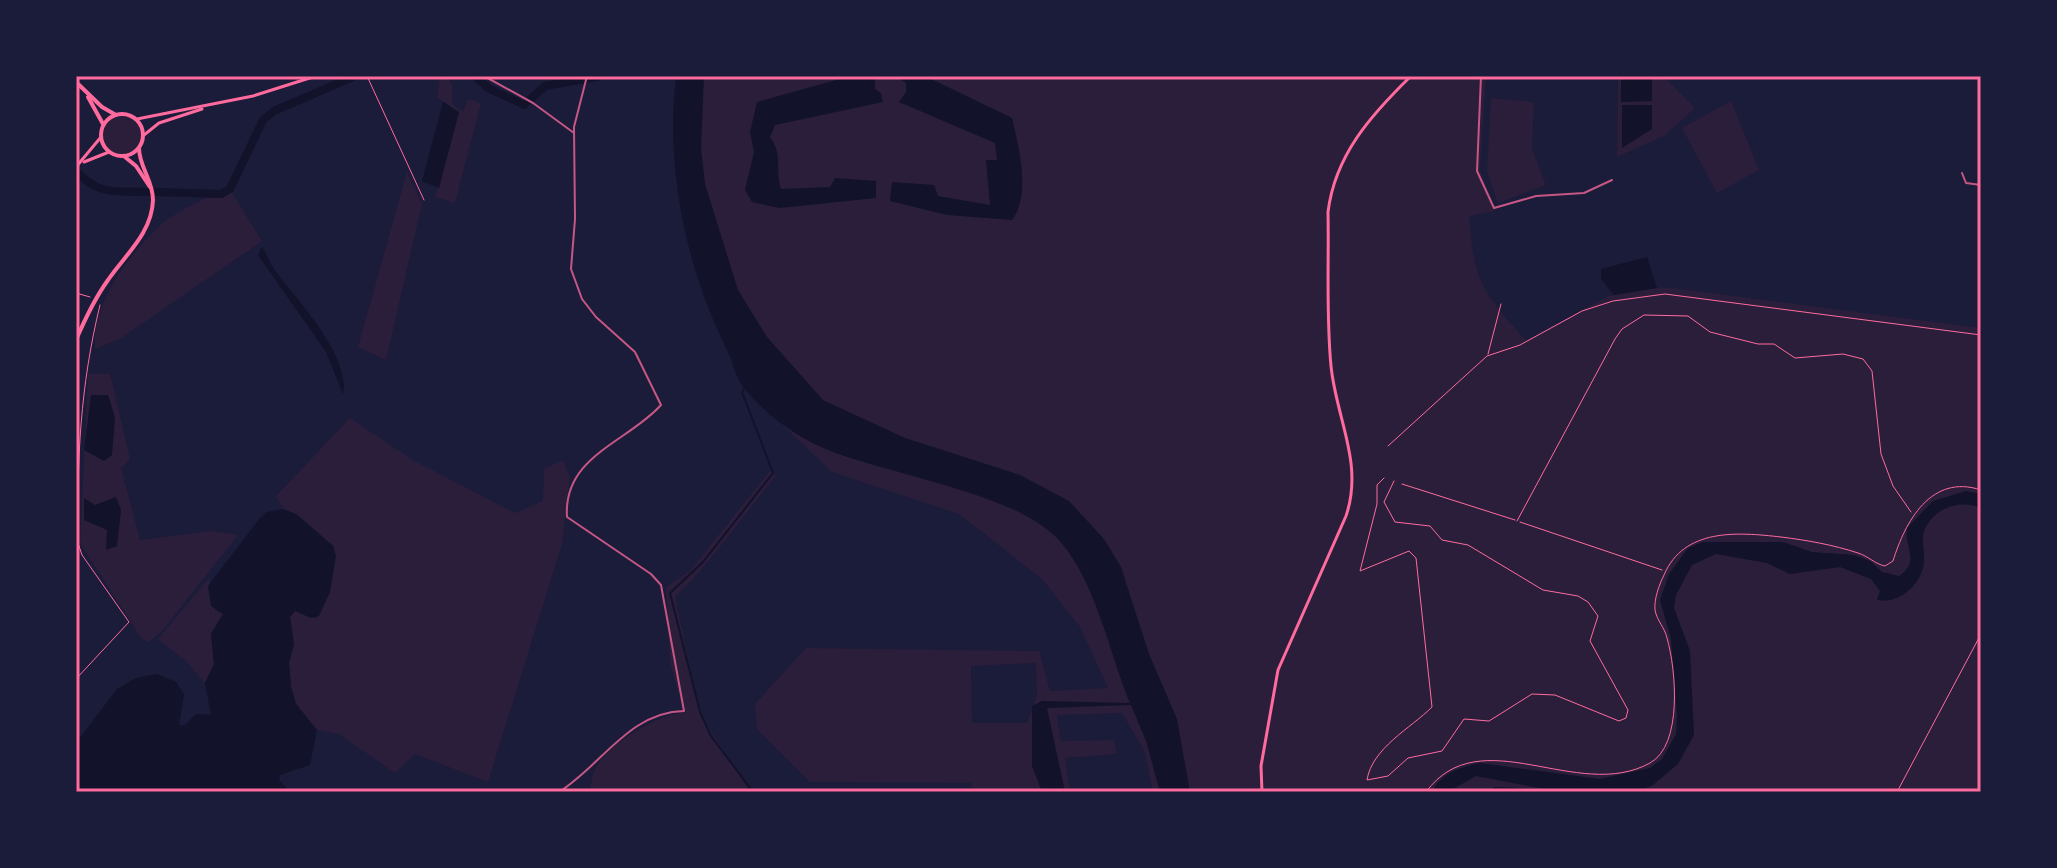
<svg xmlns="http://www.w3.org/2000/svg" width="2057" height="868" font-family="'IBM Plex Sans',sans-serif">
	<rect width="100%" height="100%" fill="#1b1b3a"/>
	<g fill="#2a1e3b" fill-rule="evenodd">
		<path d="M 440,76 L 447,76 L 452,85 L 452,104 L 463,112 L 468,99 L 481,103 L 455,203 L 435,197 L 459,112 L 437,97 Z"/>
		<path d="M 696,76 L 1486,76 L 1480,169 L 1495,211 L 1469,216 C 1474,281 1482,293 1526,340 L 1608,296 L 1664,287 L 1981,328 L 1981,792 L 1153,792 L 1145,752 L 1122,713 L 1057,715 L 1061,741 L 1114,740 L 1117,754 L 1065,758 L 1070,792 L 972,792 L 971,783 L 810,782 L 757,729 L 755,704 L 806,648 L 1039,651 L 1050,691 L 1108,688 L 1080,627 L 1042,579 L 959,514 L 832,472 L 744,388 L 764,366 L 704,234 ZM 1036,663 L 1037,695 L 1027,723 L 972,723 L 971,666 Z"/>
		<path d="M 1618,76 L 1663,76 L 1695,108 L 1664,136 L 1617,157 Z"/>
		<path d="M 1491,98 L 1534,102 L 1532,149 L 1546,185 L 1498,203 L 1487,171 Z"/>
		<path d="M 1731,101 L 1759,170 L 1717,193 L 1682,128 Z"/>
		<circle cx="122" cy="135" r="19"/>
		<path d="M 407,172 L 422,204 L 386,360 L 358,347 Z"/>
		<path d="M 227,185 L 262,241 L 120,339 L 95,349 C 91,305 130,252 162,224 C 180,208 207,200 227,185 Z"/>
		<path d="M 88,374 L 110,374 L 130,459 L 121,468 L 140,540 L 211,531 L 238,535 L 163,630 L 149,642 L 141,638 L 80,543 Z"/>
		<path d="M 350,418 L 411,459 L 515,513 L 543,501 L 544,469 L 563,460 L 570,477 L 562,544 L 488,782 L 415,754 L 395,773 L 339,734 L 317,730 L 296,704 L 291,687 L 289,663 L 294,644 L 290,617 L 295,611 L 316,619 L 333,546 L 297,514 L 283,509 L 276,496 Z"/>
		<path d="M 772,468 L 776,476 C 742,516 713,561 675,597 L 700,714 L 750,792 L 589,792 C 591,785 592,774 596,768 C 610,742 656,716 684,712 L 670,663 L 666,587 L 690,571 Z"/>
		<path d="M 209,578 L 215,610 L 223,614 L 211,633 L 214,664 L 205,683 L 186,661 L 158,639 Z"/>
	</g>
	<g fill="#12122b">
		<path d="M 676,76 L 704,76 L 701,149 L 705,184 L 738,290 L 767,337 L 823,400 L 905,438 L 1020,475 L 1069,501 L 1104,539 L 1121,567 L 1149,654 L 1177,719 L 1190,792 L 1160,792 L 1146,741 L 1131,705 L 1047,708 L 1065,792 L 1042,792 L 1032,766 L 1032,706 L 1042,701 L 1130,703 C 1108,650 1093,566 1048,530 C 1003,493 892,474 833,452 C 800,440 763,414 742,385 C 735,376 733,362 728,352 C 686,268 665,169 676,76 Z"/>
		<path d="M 851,76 L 882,76 L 875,79 L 875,89 L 881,93 L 883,102 L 775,125 L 770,137 C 783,154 775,170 781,189 L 830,187 L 835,178 L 876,181 L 876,198 L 780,208 L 752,202 L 745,190 L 754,152 L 750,132 L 757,102 Z"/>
		<path d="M 896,76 L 925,76 L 1012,118 C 1019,148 1031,195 1012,220 L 947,215 L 890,201 L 892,182 L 934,185 L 938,196 L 990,205 L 986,160 L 997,160 L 995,143 L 899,102 L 906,92 L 906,83 Z"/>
		<path d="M 1621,76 L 1652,76 L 1652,101 L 1621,102 Z"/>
		<path d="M 443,102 L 459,112 L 439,188 L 422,181 Z"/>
		<path d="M 1622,105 L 1652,105 L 1652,129 L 1622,148 Z"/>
		<path d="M 262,247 C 267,254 269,262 274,269 C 295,298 351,355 343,394 L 326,352 L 258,255 Z"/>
		<path d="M 1647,257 L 1657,288 L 1614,295 L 1601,279 L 1601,269 Z"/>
		<path d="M 91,395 L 108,395 L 115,417 L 112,455 L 104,461 L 84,450 Z"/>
		<path d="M 1966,491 L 1981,494 L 1981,508 C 1959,499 1933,508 1924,531 C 1921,541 1925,552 1924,562 C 1922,584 1899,605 1877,600 L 1880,591 L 1871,579 L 1840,567 L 1790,574 L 1767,563 L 1716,554 L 1692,565 L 1676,595 L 1674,608 L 1690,651 L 1694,735 L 1678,764 L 1653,785 L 1638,792 L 1487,792 L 1495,787 L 1544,789 L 1476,776 L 1448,792 L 1432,792 C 1441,773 1460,767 1480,763 L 1600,779 L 1650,768 L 1662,759 L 1676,734 L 1677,716 L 1671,639 L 1660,600 L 1669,574 L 1688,548 L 1703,542 L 1783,542 L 1812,552 L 1854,555 L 1870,561 L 1882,572 L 1899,576 C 1921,561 1904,548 1907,528 L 1933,501 Z"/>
		<path d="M 116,497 L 121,510 L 117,546 L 106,550 L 107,530 L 84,520 L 84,498 L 95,505 Z"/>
		<path d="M 283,509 L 296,514 L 333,546 L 336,556 L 330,592 L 319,616 L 311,618 L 295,611 L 290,617 L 294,644 L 289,663 L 291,687 L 296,704 L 317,730 L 310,765 L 280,775 L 279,780 L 290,792 L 76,792 L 76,743 L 117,689 L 136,678 L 157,674 L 176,682 L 184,694 L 179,725 L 185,725 L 196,714 L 211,715 L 205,683 L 214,664 L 211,634 L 223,614 L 211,606 L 208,586 L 260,518 L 267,512 Z"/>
	</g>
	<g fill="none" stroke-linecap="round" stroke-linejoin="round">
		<path stroke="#12122b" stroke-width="2" d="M 745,387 L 742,392 L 773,473 L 703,562 L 670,593 L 700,712 L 711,736 L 753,792"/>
		<g stroke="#12122b" stroke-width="8">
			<path d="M 475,76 L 488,88 L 524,105 L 545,86 L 602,76"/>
			<path d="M 76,171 C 99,196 116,191 148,192"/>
			<path d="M 156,192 L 221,194 L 230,189 L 263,120 L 274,111 L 355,76"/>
		</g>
		<g stroke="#ff6b9d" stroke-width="1">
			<path d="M 367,76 L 424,200"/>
			<path d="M 76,293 L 90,297"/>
			<path d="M 1488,354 L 1501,304"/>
			<path d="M 1388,446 L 1487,356 L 1520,345 L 1582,311 L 1613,301 L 1665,294 L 1981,335"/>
			<path d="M 1384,478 L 1377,485 L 1377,504 L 1360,571 L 1409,551 L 1416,558 L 1432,707 C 1411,728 1372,748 1367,780 L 1388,776 L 1408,758 L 1442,751 L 1464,719 L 1489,721 L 1532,694 L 1555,695 L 1619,721 L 1626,718 L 1628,710 L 1590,641 L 1598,616 L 1588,602 L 1578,596 L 1543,590 L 1468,545 L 1442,540 L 1430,526 L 1395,522 L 1384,502 L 1394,481"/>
			<path d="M 1402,484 L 1515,520"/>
			<path d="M 1517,521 L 1615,339 L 1622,329 L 1644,315 L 1688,316 L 1710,332 L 1758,344 L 1774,344 L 1795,358 L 1843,354 L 1863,359 L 1872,371 L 1881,454 L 1893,486 L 1911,512"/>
			<path d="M 1520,522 L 1662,570"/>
			<path d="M 76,679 L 129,622 L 82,555 L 78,543 C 77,459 80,387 100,305"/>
			<path d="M 1426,792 C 1480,718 1577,803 1650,763 C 1683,745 1676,669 1667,638 C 1665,628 1657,621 1655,610 C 1654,599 1659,585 1664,575 C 1684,528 1737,532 1781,537 C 1806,540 1834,545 1858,553 C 1868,556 1875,564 1885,566 L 1893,561 C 1905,522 1931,473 1981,490"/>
			<path d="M 1897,792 L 1981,634"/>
		</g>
		<g stroke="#c65784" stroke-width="2">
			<path d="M 484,76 L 533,103 L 574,133"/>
			<path d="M 1481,76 L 1477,171 L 1494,208 L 1536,196 L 1584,193 L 1612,180"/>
			<path d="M 1962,173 L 1966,183 L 1981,185"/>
			<path d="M 559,792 C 602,765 629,712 684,711 L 661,585 L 651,574 L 567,517 C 563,456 628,442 661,405 L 635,352 L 596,317 L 582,299 L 571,269 L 575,219 L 574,127 L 587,76"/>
		</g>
		<g stroke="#ff6b9d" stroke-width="3">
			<path d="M 137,119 L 253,96 L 316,76"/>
			<path d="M 144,135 L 159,123 L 202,109"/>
			<path d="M 84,162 L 109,152"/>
			<path d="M 76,167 L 101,137"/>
			<path d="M 1262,792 L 1261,766 L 1278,670 L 1346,516 C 1364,463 1336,418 1331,366 C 1326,315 1329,263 1328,212 C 1335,155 1371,115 1411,76"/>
		</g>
		<g stroke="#ff6b9d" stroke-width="4">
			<path d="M 76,82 L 102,107 L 116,115"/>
			<path d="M 88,97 L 103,124"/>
			<circle cx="122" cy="135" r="21"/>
			<path d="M 125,157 L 136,166 L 150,187"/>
			<path d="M 76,340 C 85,319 95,298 108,280 C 125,255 152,233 153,200 C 153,180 139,167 139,148"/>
		</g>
	</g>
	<rect width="2057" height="868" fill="none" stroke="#1b1b3a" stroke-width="156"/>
	<rect x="78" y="78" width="1901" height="712" fill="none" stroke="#ff6b9d" stroke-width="3"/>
</svg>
